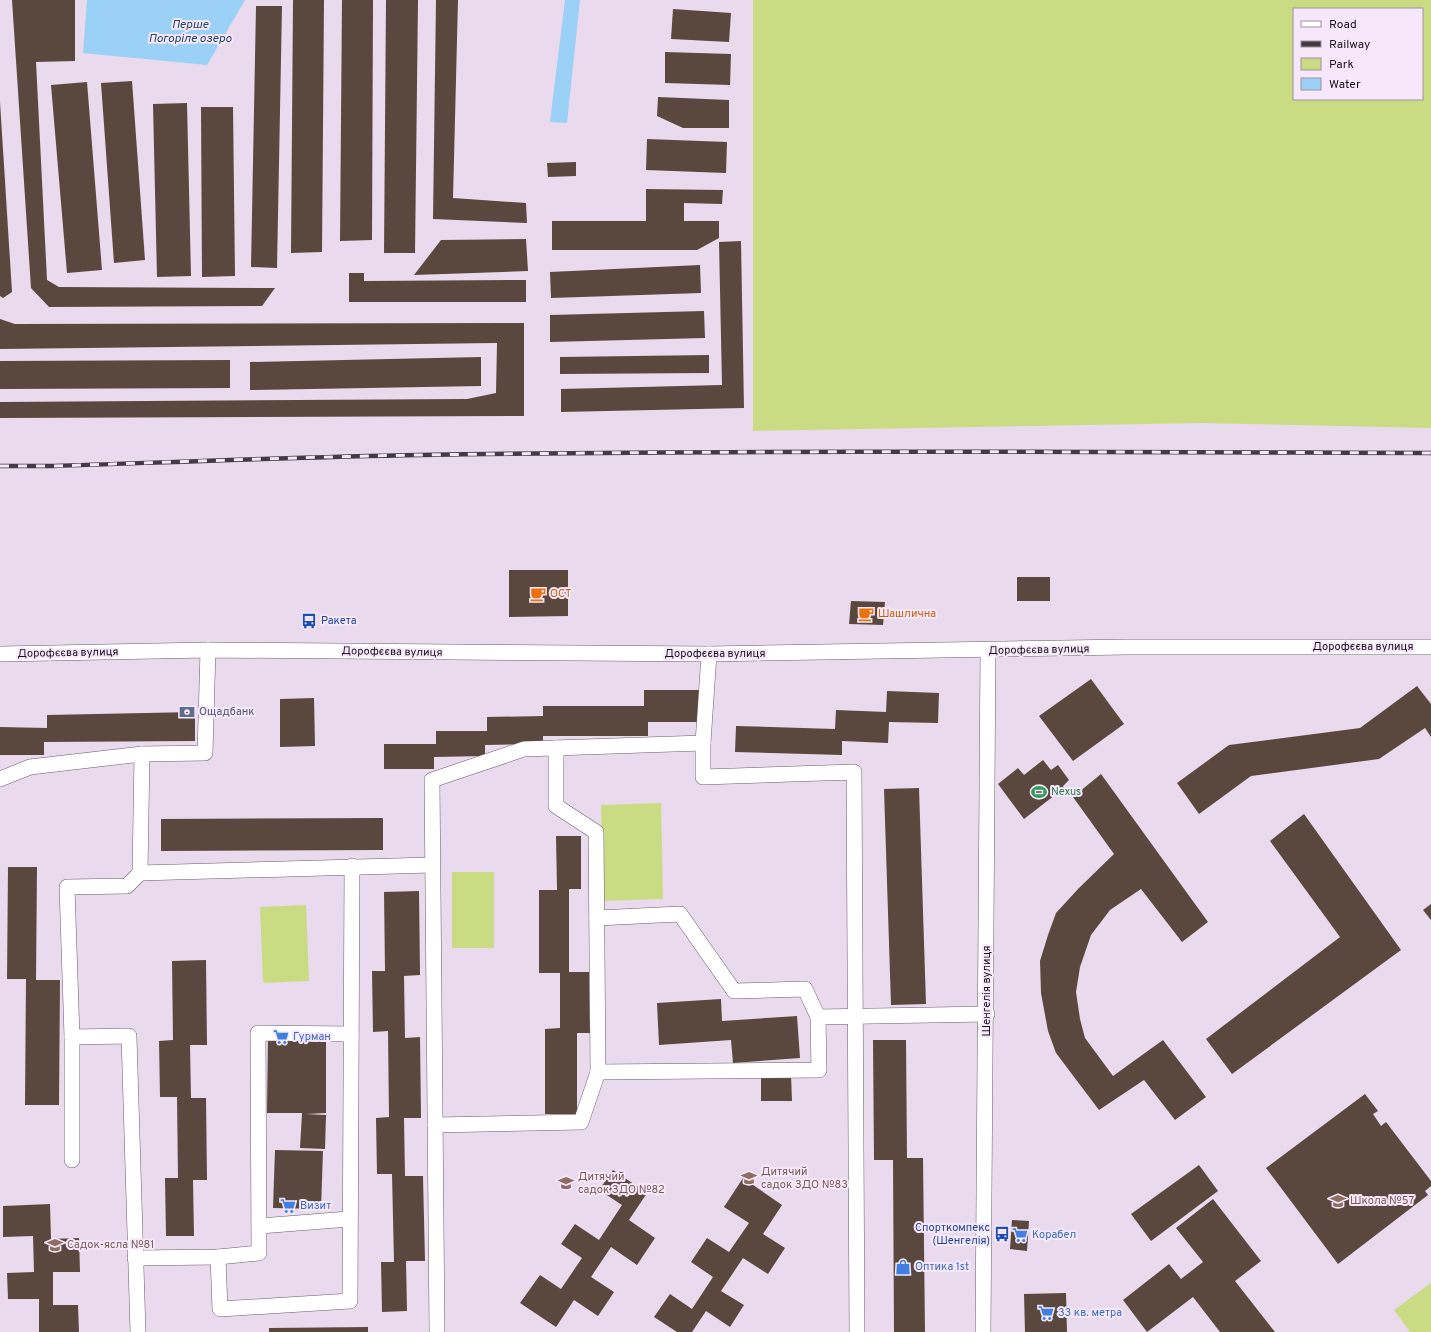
<svg xmlns="http://www.w3.org/2000/svg" width="1431" height="1332" font-family="Overpass,sans-serif">
	<rect width="100%" height="100%" fill="#e9daed"/>
	<g fill="#c9dc84" fill-rule="evenodd">
		<path d="M 753,0 L 1431,0 L 1431,428 L 1201,423 L 753,431 ZM 1294,9 L 1422,9 L 1422,99 L 1294,99 Z"/>
		<path d="M 661,803 L 663,899 L 603,901 L 601,805 Z"/>
		<rect x="452" y="872" width="42" height="76"/>
		<path d="M 306,905 L 309,981 L 263,983 L 260,907 Z"/>
		<path d="M 1431,1283 L 1431,1332 L 1410,1332 L 1394,1310 Z"/>
	</g>
	<g fill="#9bd1f7">
		<path d="M 87,0 L 245,0 L 207,65 L 83,53 Z"/>
		<path d="M 565,0 L 580,0 L 567,123 L 550,122 Z"/>
	</g>
	<g fill="#5a483e">
		<path d="M 12,0 L 75,0 L 75,61 L 36,62 L 47,280 L 59,287 L 275,288 L 262,306 L 49,307 L 31,288 Z"/>
		<path d="M 293,0 L 324,0 L 322,252 L 291,253 Z"/>
		<path d="M 342,0 L 373,0 L 372,240 L 340,241 Z"/>
		<path d="M 386,0 L 418,0 L 415,253 L 384,253 Z"/>
		<path d="M 436,0 L 458,0 L 453,198 L 526,203 L 527,223 L 433,219 Z"/>
		<path d="M 256,6 L 282,6 L 277,268 L 251,267 Z"/>
		<path d="M 673,9 L 731,13 L 729,42 L 671,39 Z"/>
		<path d="M 665,52 L 731,54 L 730,85 L 665,83 Z"/>
		<path d="M 132,81 L 145,260 L 114,263 L 101,83 Z"/>
		<path d="M 87,82 L 102,270 L 67,273 L 51,85 Z"/>
		<path d="M 658,97 L 729,100 L 729,128 L 683,128 L 657,116 Z"/>
		<path d="M 0,102 L 12,292 L 3,298 L 0,296 Z"/>
		<path d="M 187,103 L 191,276 L 157,277 L 153,104 Z"/>
		<path d="M 201,107 L 233,107 L 235,276 L 202,277 Z"/>
		<path d="M 647,139 L 727,142 L 726,173 L 646,170 Z"/>
		<path d="M 576,162 L 576,176 L 548,177 L 547,163 Z"/>
		<path d="M 646,189 L 723,190 L 722,204 L 684,203 L 684,221 L 719,221 L 719,238 L 697,250 L 552,250 L 552,221 L 646,221 Z"/>
		<path d="M 526,239 L 528,271 L 414,275 L 441,240 Z"/>
		<path d="M 741,241 L 744,408 L 561,412 L 561,389 L 722,385 L 719,242 Z"/>
		<path d="M 700,265 L 701,293 L 551,298 L 550,272 Z"/>
		<path d="M 349,273 L 364,273 L 364,281 L 526,280 L 526,302 L 349,302 Z"/>
		<path d="M 704,311 L 705,338 L 550,342 L 550,315 Z"/>
		<path d="M 0,319 L 15,324 L 524,323 L 524,416 L 0,418 L 0,402 L 467,399 L 496,393 L 497,343 L 0,349 Z"/>
		<path d="M 709,355 L 709,373 L 560,374 L 560,357 Z"/>
		<path d="M 481,357 L 481,386 L 250,390 L 250,362 Z"/>
		<path d="M 230,360 L 230,388 L 0,389 L 0,361 Z"/>
		<path d="M 509,570 L 568,570 L 568,616 L 509,617 Z"/>
		<rect x="1017" y="577" width="33" height="24"/>
		<path d="M 851,601 L 885,602 L 883,625 L 849,624 Z"/>
		<path d="M 1091,679 L 1124,724 L 1073,761 L 1039,716 Z"/>
		<path d="M 1417,686 L 1431,704 L 1431,737 L 1425,728 L 1379,759 L 1251,776 L 1199,814 L 1177,783 L 1229,745 L 1360,728 Z"/>
		<path d="M 644,690 L 700,690 L 700,722 L 648,722 L 648,736 L 543,736 L 543,744 L 485,745 L 485,756 L 434,757 L 434,769 L 384,769 L 384,744 L 436,744 L 436,731 L 487,731 L 487,717 L 543,716 L 543,706 L 644,706 Z"/>
		<path d="M 887,691 L 939,693 L 938,723 L 889,722 L 888,743 L 842,741 L 842,755 L 735,752 L 736,726 L 835,729 L 836,710 L 886,712 Z"/>
		<path d="M 314,698 L 315,746 L 280,747 L 280,699 Z"/>
		<path d="M 195,712 L 195,741 L 44,742 L 44,755 L 0,755 L 0,727 L 47,728 L 47,715 Z"/>
		<path d="M 1043,760 L 1051,770 L 1058,765 L 1069,780 L 1063,786 L 1064,788 L 1024,819 L 998,784 L 1018,768 L 1024,775 Z"/>
		<path d="M 1101,774 L 1208,922 L 1182,942 L 1141,889 L 1110,910 L 1091,935 L 1080,967 L 1076,992 L 1080,1019 L 1085,1038 L 1113,1076 L 1163,1040 L 1206,1097 L 1175,1120 L 1144,1080 L 1099,1110 L 1056,1053 L 1048,1031 L 1041,993 L 1040,961 L 1048,935 L 1056,913 L 1079,888 L 1114,854 L 1073,797 Z"/>
		<path d="M 919,788 L 926,1004 L 891,1005 L 884,789 Z"/>
		<path d="M 1304,814 L 1401,950 L 1232,1074 L 1206,1039 L 1340,937 L 1270,841 Z"/>
		<path d="M 383,818 L 383,850 L 161,851 L 161,819 Z"/>
		<path d="M 556,836 L 581,836 L 581,889 L 569,889 L 569,972 L 589,972 L 590,1033 L 577,1033 L 577,1114 L 545,1114 L 545,1029 L 560,1028 L 560,973 L 539,973 L 539,890 L 557,890 Z"/>
		<path d="M 8,867 L 37,867 L 36,980 L 60,980 L 59,1105 L 25,1105 L 26,979 L 7,979 Z"/>
		<path d="M 419,891 L 420,975 L 404,976 L 405,1038 L 420,1037 L 421,1118 L 404,1118 L 405,1176 L 423,1176 L 425,1261 L 406,1261 L 407,1311 L 382,1312 L 381,1262 L 394,1262 L 392,1174 L 377,1174 L 376,1118 L 389,1117 L 388,1031 L 373,1032 L 372,971 L 385,971 L 384,892 Z"/>
		<path d="M 1431,904 L 1431,920 L 1423,910 Z"/>
		<path d="M 206,960 L 207,1045 L 190,1045 L 191,1098 L 206,1098 L 207,1180 L 193,1180 L 194,1236 L 166,1236 L 165,1178 L 178,1178 L 177,1097 L 160,1097 L 159,1041 L 173,1040 L 172,961 Z"/>
		<path d="M 721,999 L 722,1021 L 797,1016 L 800,1058 L 733,1063 L 731,1040 L 659,1045 L 657,1003 Z"/>
		<path d="M 268,1033 L 326,1033 L 326,1113 L 306,1114 L 326,1115 L 325,1149 L 300,1148 L 302,1113 L 267,1113 Z"/>
		<path d="M 873,1040 L 906,1040 L 907,1158 L 923,1158 L 925,1332 L 894,1332 L 893,1160 L 874,1160 Z"/>
		<path d="M 761,1075 L 791,1075 L 792,1101 L 761,1101 Z"/>
		<path d="M 1365,1094 L 1378,1111 L 1373,1114 L 1381,1126 L 1386,1122 L 1431,1181 L 1431,1186 L 1425,1191 L 1428,1195 L 1338,1264 L 1266,1168 Z"/>
		<path d="M 275,1150 L 323,1151 L 321,1209 L 273,1208 Z"/>
		<path d="M 1199,1165 L 1218,1191 L 1151,1241 L 1131,1214 Z"/>
		<path d="M 613,1170 L 647,1193 L 629,1220 L 655,1238 L 637,1265 L 611,1247 L 591,1277 L 614,1292 L 598,1316 L 574,1300 L 556,1327 L 520,1303 L 540,1275 L 561,1289 L 582,1258 L 561,1244 L 575,1224 L 599,1240 L 622,1205 L 599,1190 Z"/>
		<path d="M 743,1178 L 782,1205 L 763,1234 L 785,1248 L 768,1274 L 743,1258 L 721,1291 L 744,1305 L 730,1327 L 706,1311 L 692,1332 L 677,1332 L 654,1317 L 670,1294 L 692,1309 L 713,1277 L 691,1262 L 707,1238 L 729,1252 L 749,1223 L 724,1207 Z"/>
		<path d="M 1213,1199 L 1261,1261 L 1235,1281 L 1275,1332 L 1220,1332 L 1193,1297 L 1147,1332 L 1123,1300 L 1169,1264 L 1181,1279 L 1203,1262 L 1176,1228 Z"/>
		<path d="M 50,1204 L 51,1239 L 79,1238 L 80,1272 L 53,1272 L 53,1305 L 78,1305 L 79,1332 L 39,1332 L 39,1299 L 8,1299 L 7,1273 L 34,1272 L 33,1236 L 3,1237 L 3,1206 Z"/>
		<path d="M 1012,1220 L 1029,1221 L 1027,1251 L 1010,1249 Z"/>
		<path d="M 1066,1293 L 1067,1332 L 1025,1332 L 1024,1294 Z"/>
		<path d="M 368,1327 L 368,1332 L 269,1332 L 269,1328 Z"/>
	</g>
	<g fill="none" stroke-linecap="round" stroke-linejoin="round">
		<defs>
			<g id="minor">
				<path d="M 208,650 L 205,753 L 142,754 L 140,873 L 432,865"/>
				<path d="M 0,654 L 208,650 L 709,654 L 1127,647 L 1431,647"/>
				<path d="M 703,743 L 703,777 L 854,772 L 857,1332"/>
				<path d="M 556,748 L 556,806 L 596,832 L 598,1072 L 819,1070 L 818,1017 L 987,1014"/>
				<path d="M 0,779 L 30,767 L 142,754"/>
				<path d="M 597,918 L 680,914 L 734,991 L 805,989 L 818,1017"/>
				<path d="M 435,1125 L 581,1122 L 598,1072"/>
				<path d="M 72,1160 L 72,1037"/>
				<path d="M 260,1226 L 349,1219"/>
				<path d="M 218,1257 L 220,1309 L 350,1301 L 352,866"/>
				<path d="M 135,1258 L 218,1257 L 259,1253 L 258,1033 L 351,1034"/>
				<path d="M 138,1332 L 129,1036 L 72,1037 L 67,887 L 127,886 L 140,873"/>
				<path d="M 437,1332 L 432,780 L 524,749 L 703,743 L 709,654"/>
				<path d="M 983,1332 L 988,651"/>
			</g>
		</defs>
		<use href="#minor" stroke="#695c6c" stroke-width="16"/>
		<use href="#minor" stroke="#fff" stroke-width="15"/>
		<defs>
			<path id="rail" d="M 0,466 L 54,466 C 176,462 298,457 420,455 C 757,450 1094,452 1431,453"/>
		</defs>
		<use href="#rail" stroke="#423b44" stroke-width="4.5"/>
		<use href="#rail" stroke="#f7e7fa" stroke-width="3" stroke-dasharray="9" stroke-linecap="butt"/>
	</g>
	<defs>
		<symbol id="cafe-bare" viewBox="-9 -9 18 18"><path d="M-5.5-4.5H6V0H3Q3 3.5 0 3.5H-2.5Q-5.5 3.5-5.5 0ZM3-3.2v2h1.7v-2ZM-6 4.5H4V6H-6Z" fill="#e8710a" stroke="#f7e7fa" stroke-width="2.5" paint-order="stroke"/></symbol>
		<symbol id="bus-bare" viewBox="-9 -9 18 18"><path d="M-5-6H5V4H4V6H2V4H-2V6H-4V4H-5ZM-3.5-4V0h7V-4ZM-3.5 1.2v1.5H-2V1.2ZM2 1.2v1.5H3.5V1.2Z" fill="#1a4fb4" stroke="#f7e7fa" stroke-width="2.5" paint-order="stroke"/></symbol>
		<symbol id="bank-bare" viewBox="-9 -9 18 18"><path d="M-6-4H6V4H-6ZM0-2.3a2.3 2.3 0 1 0 0 4.6a2.3 2.3 0 1 0 0-4.6Z" fill="#5c6f8a" stroke="#f7e7fa" stroke-width="2.5" paint-order="stroke"/></symbol>
		<symbol id="stadium-bare" viewBox="-9 -9 18 18"><path d="M0-5a6.5 5 0 1 0 0 10a6.5 5 0 1 0 0-10ZM-3.5-1.8h7v3.6h-7Z" fill="#2e9e5b" stroke="#f7e7fa" stroke-width="2.5" paint-order="stroke"/></symbol>
		<symbol id="supermarket-bare" viewBox="-9 -9 18 18"><path d="M-6-5.5h2.5l.6 2H6L4.5 2H-2.5L-4.4-4H-6ZM-1.5 3.2a1.3 1.3 0 1 0 .1 0ZM3 3.2a1.3 1.3 0 1 0 .1 0Z" fill="#3f7fe0" stroke="#f7e7fa" stroke-width="2.5" paint-order="stroke"/></symbol>
		<symbol id="school-bare" viewBox="-9 -9 18 18"><path d="M0-5L7-2L0 1L-7-2ZM-4 1L0 2.5L4 1V4Q0 6-4 4Z" fill="#8d6e63" stroke="#f7e7fa" stroke-width="2.5" paint-order="stroke"/></symbol>
		<symbol id="shop-bare" viewBox="-9 -9 18 18"><path d="M-5-2.5h2.3a2.7 3.5 0 0 1 5.4 0H5L5.5 6h-11ZM-1.5-2.5h3a1.5 2.3 0 0 0-3 0Z" fill="#3f7fe0" stroke="#f7e7fa" stroke-width="2.5" paint-order="stroke"/></symbol>
	</defs>
	<g fill-rule="evenodd">
		<use href="#cafe-bare" x="527" y="583" width="22" height="22"/>
		<use href="#cafe-bare" x="855" y="603" width="22" height="22"/>
		<use href="#bus-bare" x="298" y="610" width="22" height="22"/>
		<use href="#bank-bare" x="176" y="701" width="22" height="22"/>
		<use href="#stadium-bare" x="1028" y="781" width="22" height="22"/>
		<use href="#supermarket-bare" x="270" y="1026" width="22" height="22"/>
		<use href="#school-bare" x="738" y="1167" width="22" height="22"/>
		<use href="#school-bare" x="555" y="1172" width="22" height="22"/>
		<use href="#school-bare" x="1327" y="1190" width="22" height="22"/>
		<use href="#supermarket-bare" x="277" y="1195" width="22" height="22"/>
		<use href="#bus-bare" x="991" y="1223" width="22" height="22"/>
		<use href="#supermarket-bare" x="1009" y="1224" width="22" height="22"/>
		<use href="#school-bare" x="44" y="1234" width="22" height="22"/>
		<use href="#shop-bare" x="892" y="1256" width="22" height="22"/>
		<use href="#supermarket-bare" x="1035" y="1302" width="22" height="22"/>
	</g>
	<g text-anchor="middle" dominant-baseline="central" stroke-width="4" stroke-linejoin="round" paint-order="stroke">
		<g font-size="11" fill="#c56008" stroke="#f7e7fa" text-anchor="start">
			<text x="550" y="594">ОСТ</text>
			<text x="878" y="614">Шашлична</text>
		</g>
		<g font-size="11" fill="#164399" stroke="#f7e7fa" text-anchor="start">
			<text x="321" y="621">Ракета</text>
			<text x="990" y="1228" text-anchor="end">Спорткомпекс<tspan x="990" dy="13">(Шенгелія)</tspan></text>
		</g>
		<g font-size="11" fill="#181319" stroke="#f7e7fa">
			<text x="1363" y="647">Дорофєєва вулиця</text>
			<text transform="translate(1039 650) rotate(-1)">Дорофєєва вулиця</text>
			<text transform="translate(392 652) rotate(1)">Дорофєєва вулиця</text>
			<text transform="translate(68 653) rotate(-1)">Дорофєєва вулиця</text>
			<text x="715" y="654">Дорофєєва вулиця</text>
			<text transform="translate(987 991) rotate(-90)">Шенгелія вулиця</text>
		</g>
		<g font-size="11" fill="#4e5e75" stroke="#f7e7fa" text-anchor="start">
			<text x="199" y="712">Ощадбанк</text>
		</g>
		<g font-size="11" fill="#27864d" stroke="#f7e7fa" text-anchor="start">
			<text x="1051" y="792">Nexus</text>
		</g>
		<g font-size="11" fill="#366cbe" stroke="#f7e7fa" text-anchor="start">
			<text x="293" y="1037">Гурман</text>
			<text x="300" y="1206">Визит</text>
			<text x="1032" y="1235">Корабел</text>
			<text x="915" y="1267">Оптика 1st</text>
			<text x="1058" y="1313">33 кв. метра</text>
		</g>
		<g font-size="11" fill="#785e54" stroke="#f7e7fa" text-anchor="start">
			<text x="761" y="1172">Дитячий<tspan x="761" dy="13">садок ЗДО №83</tspan></text>
			<text x="578" y="1177">Дитячий<tspan x="578" dy="13">садок ЗДО №82</tspan></text>
			<text x="1350" y="1201">Школа №57</text>
			<text x="67" y="1245">Садок-ясла №81</text>
		</g>
		<g font-size="12" font-style="italic" fill="#1f4862" stroke="#f7e7fa">
			<text x="190" y="25">Перше<tspan x="190" dy="14">Погоріле озеро</tspan></text>
		</g>
	</g>
	<rect x="1293" y="8" width="130" height="92" fill="#f7e7fa" stroke="#9e92a0"/>
	<rect x="1301" y="21" width="20" height="6" fill="#ffffff" stroke="#9e92a0"/>
	<text x="1329" y="28" font-size="12" fill="#181319">Road</text>
	<rect x="1301" y="41" width="20" height="6" fill="#423b44" stroke="#9e92a0"/>
	<text x="1329" y="48" font-size="12" fill="#181319">Railway</text>
	<rect x="1301" y="58" width="20" height="12" fill="#c9dc84" stroke="#9e92a0"/>
	<text x="1329" y="68" font-size="12" fill="#181319">Park</text>
	<rect x="1301" y="78" width="20" height="12" fill="#9bd1f7" stroke="#9e92a0"/>
	<text x="1329" y="88" font-size="12" fill="#181319">Water</text>
</svg>
